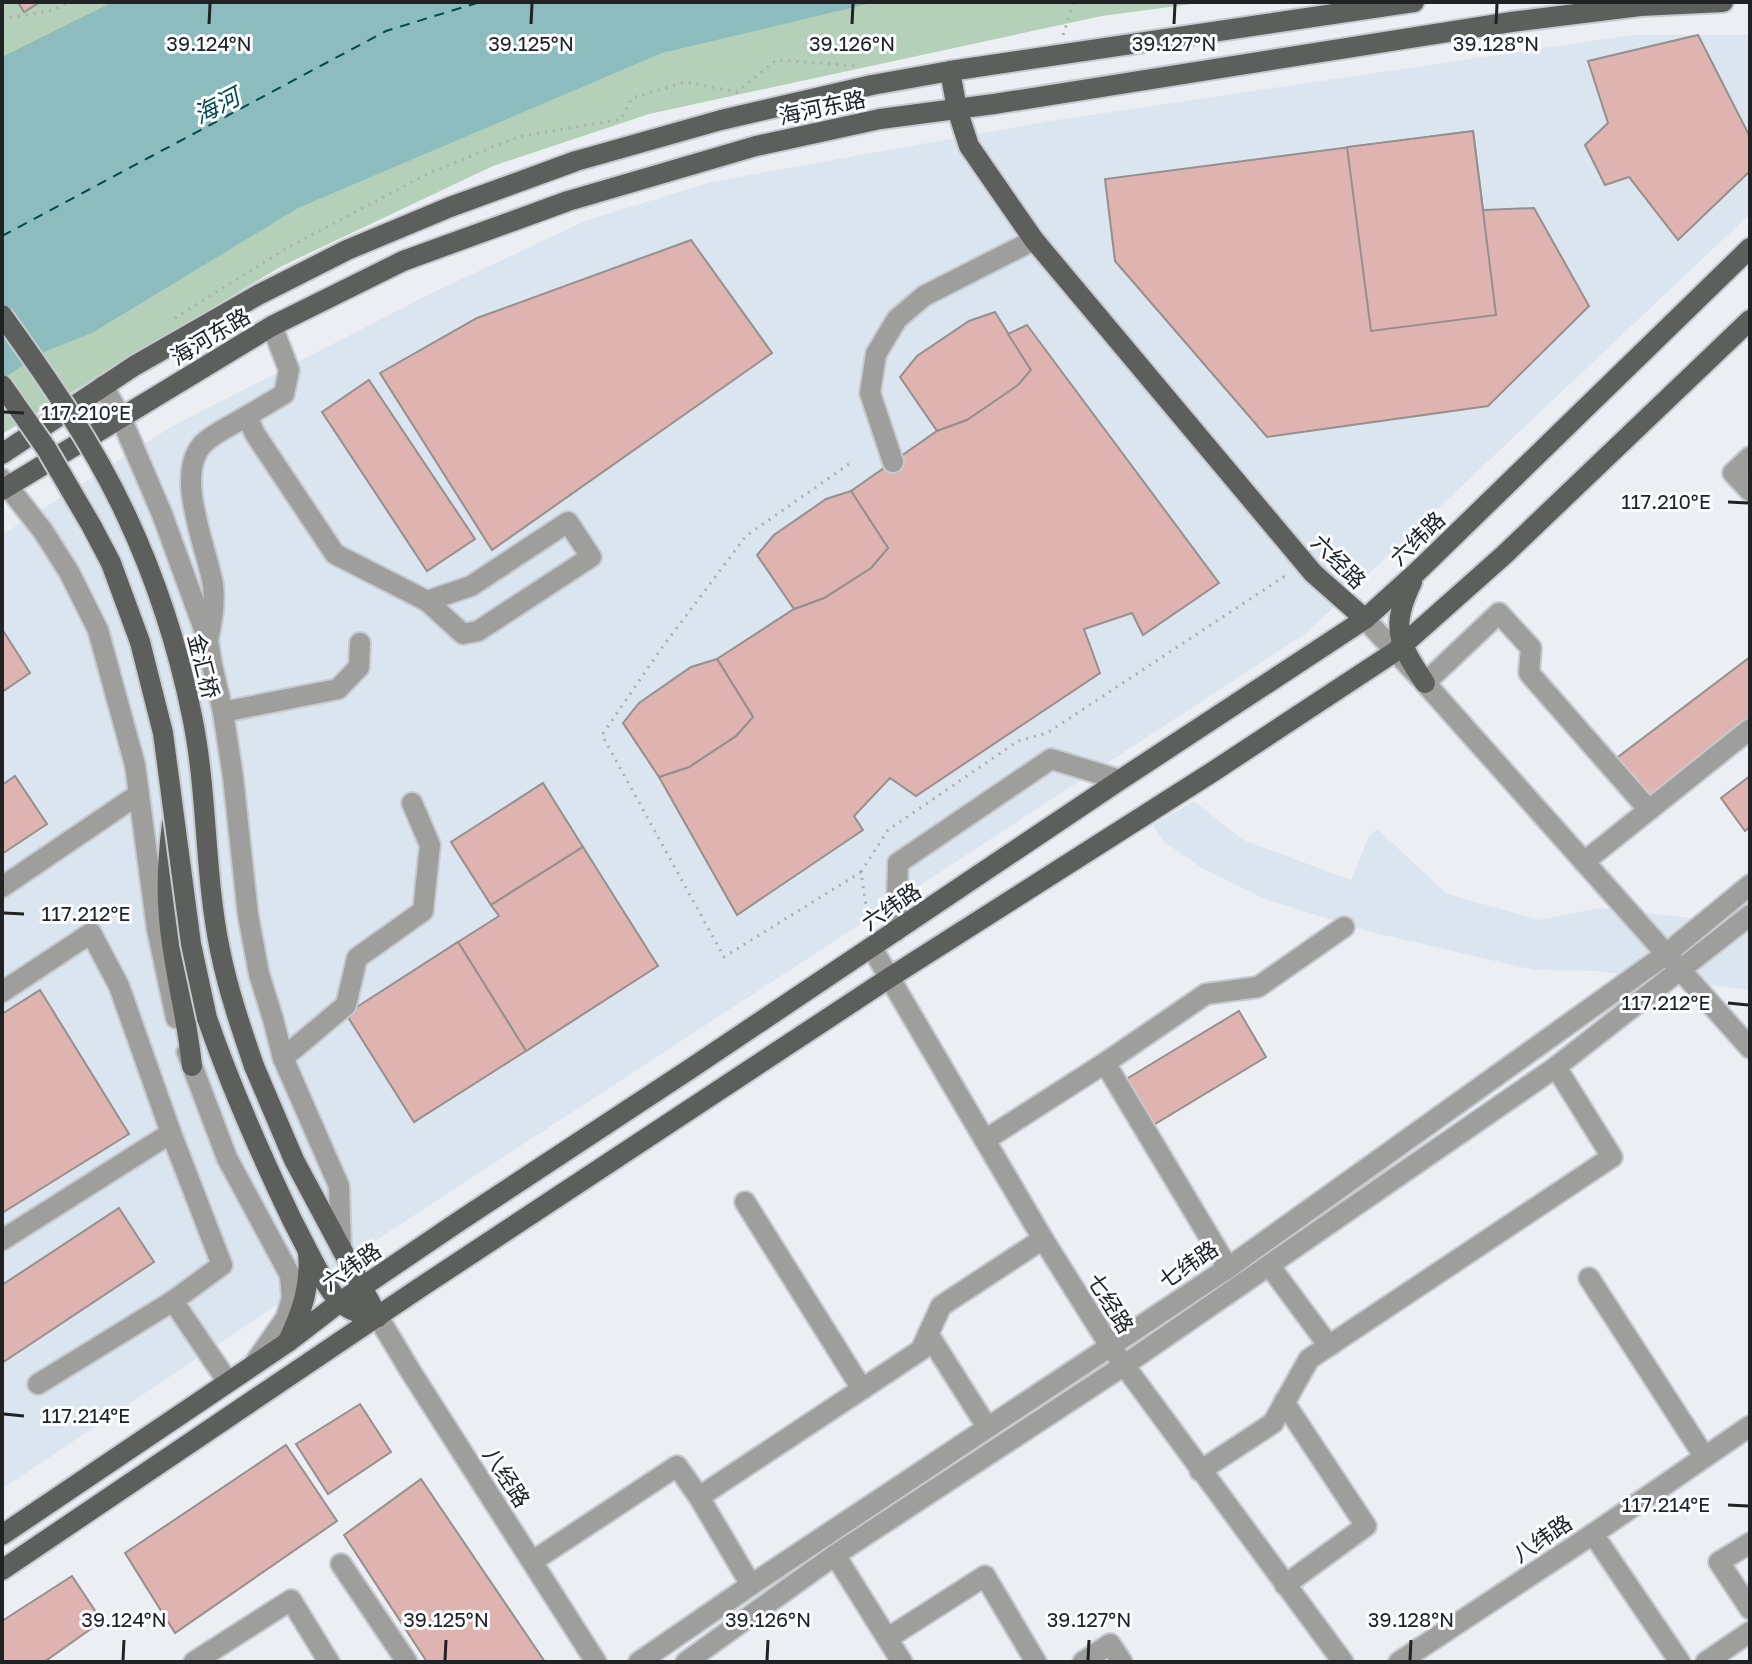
<svg xmlns="http://www.w3.org/2000/svg" width="1752" height="1664" font-family="'Golos Text','Noto Sans SC',sans-serif">
	<rect width="100%" height="100%" fill="#ebeff4"/>
	<g fill="#dbe5ef">
		<path d="M 1632,35 L 1750,35 L 1750,214 L 1305,634 L 295,1293 L 2,1489 L 2,535 L 171,427 L 430,294 L 585,221 L 711,182 L 1050,121 Z"/>
		<path d="M 1194,801 L 1243,840 L 1351,880 L 1368,838 L 1377,829 L 1447,894 L 1540,920 L 1598,908 L 1750,924 L 1750,990 L 1596,971 L 1534,970 L 1363,930 L 1263,898 L 1202,868 L 1164,842 L 1153,825 Z"/>
	</g>
	<path fill="#b4d0b8" d="M 2,2 L 1207,2 L 1102,16 L 649,114 L 493,166 L 282,266 L 2,434 Z"/>
	<path fill="#8dbcbe" d="M 113,2 L 876,2 L 662,53 L 298,208 L 92,333 L 46,351 L 2,379 L 2,57 Z"/>
	<g fill="none" stroke-linecap="round" stroke-linejoin="round">
		<path stroke="#004a4d" stroke-width="2" stroke-dasharray="10 8" stroke-linecap="butt" d="M 2,236 L 386,31 L 480,2"/>
	</g>
	<g fill="#deb3b0" stroke="#958f8e" stroke-width="2">
		<path d="M 18,2 L 40,2 L 24,12 Z"/>
		<path d="M 1698,35 L 1750,137 L 1750,171 L 1678,240 L 1629,177 L 1605,185 L 1585,145 L 1608,123 L 1588,61 Z"/>
		<path d="M 1473,131 L 1483,210 L 1534,208 L 1589,306 L 1488,406 L 1267,437 L 1115,261 L 1105,179 Z"/>
		<path d="M 1473,131 L 1496,315 L 1371,331 L 1347,147 Z"/>
		<path d="M 691,240 L 772,353 L 492,550 L 380,373 L 477,318 Z"/>
		<path d="M 995,312 L 1031,370 L 1014,390 L 967,420 L 937,431 L 900,377 L 917,356 L 969,321 Z"/>
		<path d="M 1027,325 L 1219,583 L 1143,635 L 1132,613 L 1084,629 L 1100,673 L 916,796 L 890,778 L 854,816 L 863,830 L 737,915 L 659,777 L 689,767 L 736,736 L 753,717 L 717,659 L 794,609 L 824,598 L 871,568 L 888,548 L 851,491 L 937,431 L 967,420 L 1018,385 L 1031,370 L 1008,334 Z"/>
		<path d="M 369,380 L 475,539 L 427,571 L 322,412 Z"/>
		<path d="M 851,491 L 888,548 L 871,568 L 824,598 L 794,609 L 757,555 L 774,535 L 826,499 Z"/>
		<path d="M 2,629 L 30,673 L 2,692 Z"/>
		<path d="M 1750,657 L 1750,722 L 1645,801 L 1614,760 Z"/>
		<path d="M 717,659 L 753,717 L 736,736 L 689,767 L 659,777 L 623,723 L 639,703 L 691,667 Z"/>
		<path d="M 15,776 L 47,824 L 2,854 L 2,785 Z"/>
		<path d="M 1750,776 L 1750,827 L 1745,831 L 1721,798 Z"/>
		<path d="M 543,783 L 583,847 L 491,905 L 451,842 Z"/>
		<path d="M 583,847 L 658,966 L 526,1051 L 458,942 L 499,916 L 491,905 Z"/>
		<path d="M 458,942 L 526,1051 L 414,1122 L 346,1014 Z"/>
		<path d="M 40,990 L 129,1134 L 2,1213 L 2,1014 Z"/>
		<path d="M 1239,1011 L 1266,1057 L 1150,1127 L 1123,1081 Z"/>
		<path d="M 119,1208 L 154,1262 L 2,1363 L 2,1285 Z"/>
		<path d="M 360,1404 L 391,1452 L 328,1494 L 296,1444 Z"/>
		<path d="M 286,1445 L 337,1521 L 175,1633 L 125,1553 Z"/>
		<path d="M 421,1479 L 545,1662 L 427,1662 L 344,1535 Z"/>
		<path d="M 72,1576 L 102,1621 L 47,1660 L 48,1662 L 2,1662 L 2,1621 Z"/>
	</g>
	<g fill="none" stroke-linecap="round" stroke-linejoin="round">
		<defs>
			<g id="minor">
				<path d="M 272,326 L 289,370 L 284,394 L 247,416 L 255,434 L 335,554 L 427,601 L 463,634 L 478,631 L 591,557 L 568,522 L 471,586 L 427,601"/>
				<path d="M 103,386 L 121,418 L 162,514 L 208,640 L 212,665 L 223,712 L 233,777 L 248,915 L 259,974 L 273,1019 L 283,1058 L 339,1186 L 341,1249"/>
				<path d="M 1750,457 L 1733,473 L 1750,491"/>
				<path d="M 893,462 L 870,393 L 876,354 L 897,319 L 924,296 L 1034,240"/>
				<path d="M 2,479 L 43,531 L 69,572 L 98,630 L 135,765 L 157,929 L 176,1018"/>
				<path d="M 1365,619 L 1425,683 L 1750,1048"/>
				<path d="M 208,640 C 212,621 215,604 213,585 C 207,547 172,472 205,442 C 216,432 234,424 247,416"/>
				<path d="M 1425,683 L 1499,613 L 1531,648 L 1529,673 L 1649,810"/>
				<path d="M 223,712 L 338,689 L 359,667 L 360,643"/>
				<path d="M 1584,862 L 1750,729"/>
				<path d="M 2,887 L 139,794"/>
				<path d="M 896,931 L 898,863 L 1051,759 L 1120,780"/>
				<path d="M 872,948 L 1043,1239 L 1110,1346 L 1343,1662"/>
				<path d="M 2,992 L 91,933 L 119,986 L 171,1133 L 222,1265 L 173,1301 L 228,1382"/>
				<path d="M 187,1052 L 227,1158 L 290,1275 L 292,1298 L 286,1318 L 254,1364"/>
				<path d="M 283,1058 L 346,1005 L 357,958 L 423,911 L 430,845 L 412,803"/>
				<path d="M 1105,1063 L 1228,1268"/>
				<path d="M 985,1140 L 1105,1063 L 1206,994 L 1258,987 L 1344,927"/>
				<path d="M 745,1202 L 862,1389"/>
				<path d="M 2,1240 L 171,1133"/>
				<path d="M 1269,1265 L 1329,1346"/>
				<path d="M 1589,1278 L 1704,1456"/>
				<path d="M 378,1317 L 411,1372 L 596,1662"/>
				<path d="M 928,1334 L 987,1427"/>
				<path d="M 38,1384 L 173,1301"/>
				<path d="M 1284,1402 L 1366,1526 L 1285,1585"/>
				<path d="M 1200,1471 L 1273,1423 L 1309,1359 L 1612,1157 L 1556,1067"/>
				<path d="M 1593,1534 L 1680,1662"/>
				<path d="M 1750,1543 L 1719,1562 L 1750,1609"/>
				<path d="M 835,1555 L 902,1662"/>
				<path d="M 533,1561 L 677,1466 L 699,1497"/>
				<path d="M 341,1564 L 407,1662"/>
				<path d="M 751,1585 L 699,1497 L 921,1350 L 941,1306 L 1043,1239"/>
				<path d="M 888,1638 L 985,1576 L 1036,1662"/>
				<path d="M 194,1662 L 291,1600 L 329,1662"/>
				<path d="M 639,1662 L 751,1585 L 1228,1268 L 1665,955 L 1750,885"/>
				<path d="M 686,1662 L 835,1555 L 1123,1366 L 1556,1067 L 1750,915"/>
				<path d="M 1083,1662 L 1110,1644 L 1122,1662"/>
				<path d="M 1399,1662 L 1593,1534 L 1750,1426"/>
				<path d="M 1706,1662 L 1750,1632"/>
			</g>
			<g id="major">
				<path d="M 950,71 L 957,109 L 969,146 L 1034,240 L 1313,573 L 1365,619"/>
				<path d="M 2,454 L 134,366 L 258,295 L 347,250 L 450,207 L 576,161 L 721,120 L 872,85 L 950,71 L 1414,2"/>
				<path d="M 2,490 L 272,326 L 403,261 L 568,201 L 756,146 L 880,119 L 994,104 L 1511,22 L 1640,6 L 1723,2"/>
				<path d="M 1412,582 C 1390,628 1398,642 1425,683"/>
				<path d="M 172,824 C 168,855 166,886 169,918 C 173,968 187,1016 192,1066"/>
				<path d="M 207,1018 C 231,1088 261,1155 293,1222 C 305,1244 322,1283 339,1301 C 350,1312 364,1315 378,1317"/>
				<path d="M 254,1066 L 294,1160 L 378,1317"/>
				<path d="M 288,1341 C 302,1312 311,1285 308,1252"/>
				<path d="M 2,1535 L 288,1342 L 340,1302 L 461,1220 L 690,1069 L 1120,780 L 1365,619 L 1418,571 L 1750,248"/>
				<path d="M 2,1570 L 418,1289 L 889,978 L 1214,771 L 1396,651 L 1504,555 L 1750,320"/>
			</g>
		</defs>
		<use href="#minor" stroke="#c6cace" stroke-width="24"/>
		<use href="#major" stroke="#c6cace" stroke-width="24"/>
		<g stroke="#aaaeb1" stroke-width="3" stroke-dasharray="2 6" stroke-linecap="butt">
			<path d="M 2,19 L 54,10 L 68,2"/>
			<path d="M 1063,35 L 1074,2"/>
			<path d="M 175,318 L 287,248 L 429,173 L 518,137 L 621,119 L 632,98 L 686,82 L 737,92 L 776,60 L 860,66"/>
			<path d="M 849,464 L 746,536 L 661,649 L 602,735 L 724,957 L 861,872 L 869,926"/>
			<path d="M 861,872 L 888,830 L 1018,741 L 1047,733 L 1288,574"/>
		</g>
		<use href="#minor" stroke="#9e9f9d" stroke-width="20"/>
		<use href="#major" stroke="#5c5f5b" stroke-width="20"/>
		<defs>
			<g id="major-bridge">
				<path d="M 2,315 C 48,379 93,444 126,515 C 156,579 178,647 192,716 C 208,793 204,873 220,950 C 228,990 241,1028 254,1066"/>
				<path d="M 2,385 L 46,448 L 91,525 L 111,563 L 140,642 L 163,733 L 191,944 L 207,1018"/>
			</g>
		</defs>
		<use href="#major-bridge" stroke="#c6cace" stroke-width="24" stroke-linecap="butt"/>
		<use href="#major-bridge" stroke="#5c5f5b" stroke-width="20"/>
	</g>
	<path fill="none" stroke="#202223" stroke-width="3" d="M 209,24 L 210,4M 531,24 L 532,4M 852,24 L 853,4M 1174,24 L 1175,4M 1496,24 L 1497,4M 4,412 L 24,413M 1728,502 L 1748,503M 4,913 L 24,914M 1728,1003 L 1748,1005M 4,1414 L 24,1416M 1728,1505 L 1748,1506M 123,1660 L 124,1640M 445,1660 L 446,1640M 767,1660 L 768,1640M 1088,1660 L 1089,1640M 1410,1660 L 1411,1640"/>
	<g text-anchor="middle" dominant-baseline="central" stroke-width="6" stroke-linejoin="round" paint-order="stroke">
		<g font-size="22" fill="#202223" stroke="#fafcff">
			<text transform="translate(822 107) rotate(-12)">海河东路</text>
			<text transform="translate(210 336) rotate(-31)">海河东路</text>
			<text transform="translate(1417 538) rotate(-44)">六纬路</text>
			<text transform="translate(1339 561) rotate(45)">六经路</text>
			<text transform="translate(204 666) rotate(76)">金汇桥</text>
			<text transform="translate(891 906) rotate(-34)">六纬路</text>
			<text transform="translate(1188 1264) rotate(-34)">七纬路</text>
			<text transform="translate(351 1266) rotate(-35)">六纬路</text>
			<text transform="translate(1111 1303) rotate(58)">七经路</text>
			<text transform="translate(507 1477) rotate(57)">八经路</text>
			<text transform="translate(1542 1538) rotate(-34)">八纬路</text>
		</g>
		<g font-size="24" font-style="italic" fill="#004a4d" stroke="#fafcff">
			<text transform="translate(216 105) rotate(-27)">海河</text>
		</g>
	</g>
	<g font-size="20" text-anchor="middle" fill="#202223" stroke="#fafcff" stroke-width="6" stroke-linejoin="round" paint-order="stroke">
		<text x="209" y="51">39.124°N</text>
		<text x="531" y="51">39.125°N</text>
		<text x="852" y="51">39.126°N</text>
		<text x="1174" y="51">39.127°N</text>
		<text x="1496" y="51">39.128°N</text>
		<text x="86" y="420">117.210°E</text>
		<text x="1666" y="509">117.210°E</text>
		<text x="86" y="921">117.212°E</text>
		<text x="1666" y="1010">117.212°E</text>
		<text x="86" y="1423">117.214°E</text>
		<text x="1666" y="1512">117.214°E</text>
		<text x="124" y="1627">39.124°N</text>
		<text x="446" y="1627">39.125°N</text>
		<text x="768" y="1627">39.126°N</text>
		<text x="1089" y="1627">39.127°N</text>
		<text x="1411" y="1627">39.128°N</text>
	</g>
	<rect width="1752" height="1664" fill="none" stroke="#202223" stroke-width="8"/>
</svg>
